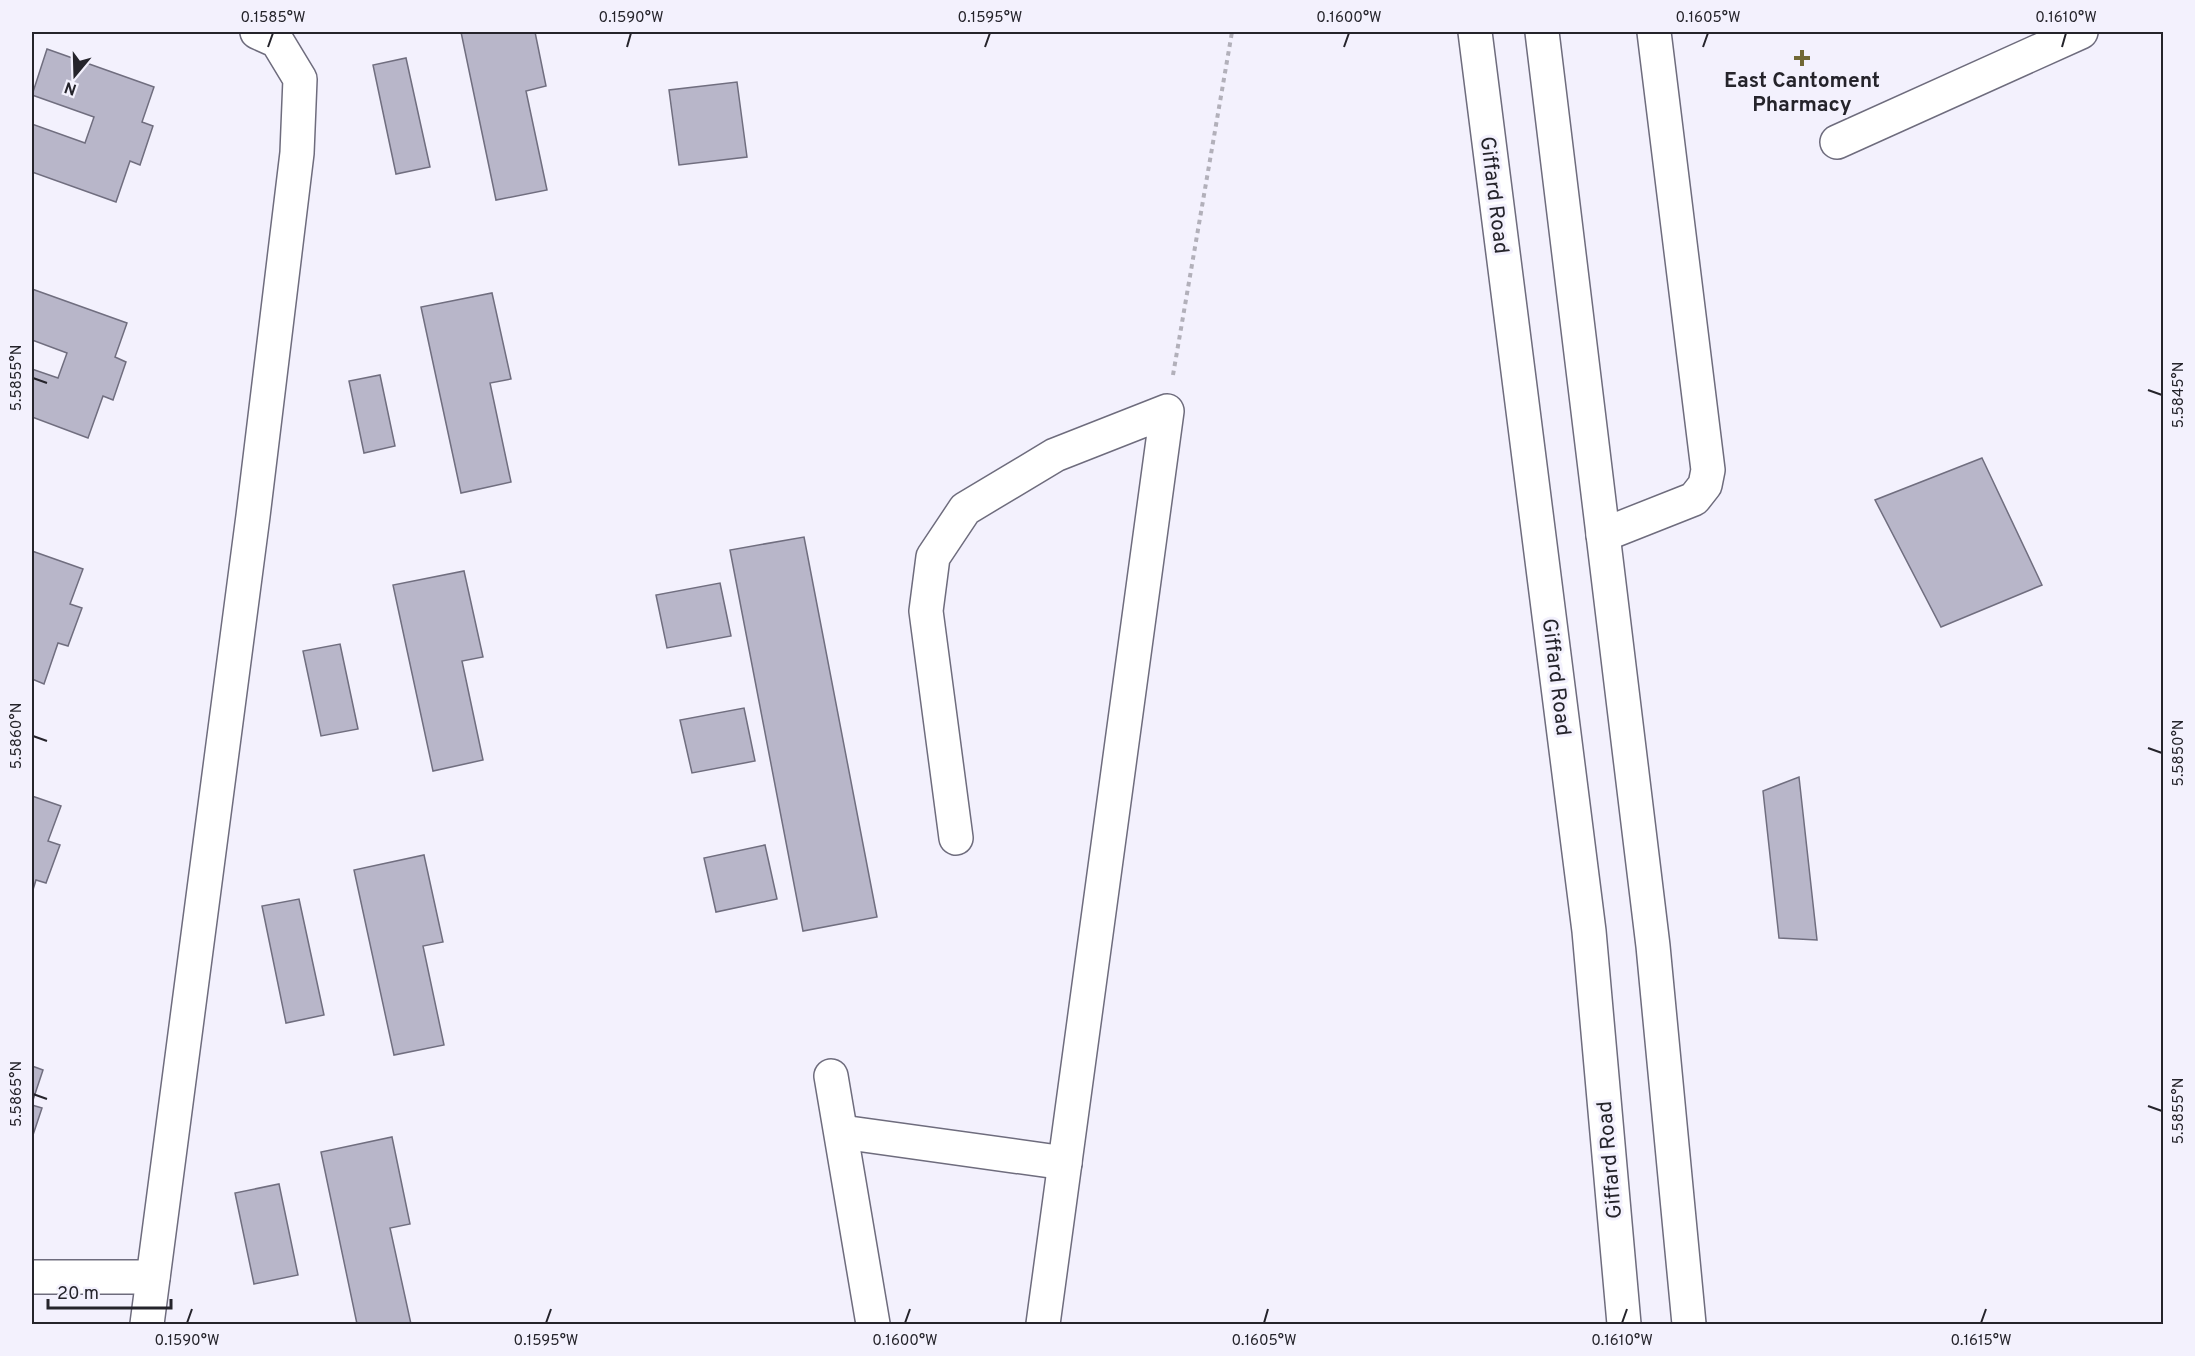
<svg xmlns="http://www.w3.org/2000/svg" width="2195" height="1356" font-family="Overpass,sans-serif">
<rect width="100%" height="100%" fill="#f3f1fd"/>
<g fill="#b8b6c9" stroke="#706e7f" stroke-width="1.5">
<path d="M461,32H535L546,86L526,91L547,190L496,200Z"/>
<path d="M47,49L154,87L142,122L153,126L140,165L130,161L116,202L32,172V124L85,143L94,117L32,95Z"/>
<path d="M406,58L430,167L396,174L373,65Z"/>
<path d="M737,82L747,157L679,165L669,90Z"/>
<path d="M32,289L127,323L115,357L126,362L113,400L103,396L88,438L32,417V369L58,378L67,353L32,340Z"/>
<path d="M492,293L511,379L490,383L511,482L461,493L421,307Z"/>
<path d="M380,375L395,446L364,453L349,381Z"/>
<path d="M1982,458L2042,585L1941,627L1875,500Z"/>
<path d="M804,537L877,917L803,931L730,550Z"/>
<path d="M32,551L83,569L70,604L82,608L68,646L58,643L44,684L32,679Z"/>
<path d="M464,571L483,657L462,661L483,760L433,771L393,585Z"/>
<path d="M720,583L731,636L667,648L656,595Z"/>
<path d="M340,644L358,729L321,736L303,651Z"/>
<path d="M744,708L755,761L692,773L680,720Z"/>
<path d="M1799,777L1817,940L1779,938L1763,791Z"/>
<path d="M32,796L61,806L48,841L60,845L46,883L36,880L32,893Z"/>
<path d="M765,845L777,899L716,912L704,858Z"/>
<path d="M424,855L443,942L423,946L444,1045L394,1055L354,870Z"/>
<path d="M299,899L324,1015L286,1023L262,906Z"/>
<path d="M32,1066L43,1070L32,1103Z"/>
<path d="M32,1105L42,1108L32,1138Z"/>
<path d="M392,1137L410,1224L390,1228L411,1324H357L321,1152Z"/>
<path d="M279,1184L298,1275L254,1284L235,1193Z"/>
</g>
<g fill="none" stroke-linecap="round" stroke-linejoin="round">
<g stroke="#6e6c7d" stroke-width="36">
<g id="minor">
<path d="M1837,142L2081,32"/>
<path d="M1603,535L1694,499L1705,485L1708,470L1654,32"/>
<path d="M956,838L926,611L933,557L965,509L1055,455L1167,411L1043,1324"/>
<path d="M831,1076L873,1324"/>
<path d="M842,1132L1065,1163"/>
<path d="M32,1277H153"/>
<path d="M147,1324L253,516L297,153L300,79L277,41L257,32"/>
</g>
</g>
<g stroke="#6e6c7d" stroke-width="36">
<g id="major">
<path d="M1475,32L1589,931L1624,1324"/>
<path d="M1542,32L1653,946L1689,1324"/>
</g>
</g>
<path stroke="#b2b0ba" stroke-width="4" stroke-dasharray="4.5 4.5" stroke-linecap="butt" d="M1173,375L1232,32"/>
<use href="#minor" stroke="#fff" stroke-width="33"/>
<use href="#major" stroke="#fff" stroke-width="33"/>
</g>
<path fill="none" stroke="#25242b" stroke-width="2" d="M268,47L273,33M627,47L631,33M985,47L990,33M1344,47L1349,33M1703,47L1708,33M2062,47L2066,33M33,378L47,383M2148,390L2162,395M33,736L47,741M2148,748L2162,753M33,1094L47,1099M2148,1106L2162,1111M187,1323L192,1309M546,1323L551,1309M905,1323L910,1309M1264,1323L1268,1309M1622,1323L1627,1309M1981,1323L1986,1309"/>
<path fill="#716835" stroke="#f3f1fd" stroke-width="2" d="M1799 49h6v6h6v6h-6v6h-6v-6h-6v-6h6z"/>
<g text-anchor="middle" stroke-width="6" stroke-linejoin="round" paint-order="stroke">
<g font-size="21" font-weight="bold" fill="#25242b" stroke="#f3f1fd">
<text x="1802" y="87">East Cantoment<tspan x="1802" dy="24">Pharmacy</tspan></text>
</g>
<g font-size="21" fill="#25242b" stroke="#f3f1fd">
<text transform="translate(1495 195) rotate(83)" y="7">Giffard Road</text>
<text transform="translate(1557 677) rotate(83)" y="7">Giffard Road</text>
<text transform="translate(1609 1160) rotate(-95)" y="7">Giffard Road</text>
</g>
</g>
<rect width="2195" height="1356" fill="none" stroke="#f3f1fd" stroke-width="66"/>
<g transform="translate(75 75) rotate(199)" stroke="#f3f1fd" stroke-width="4.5" paint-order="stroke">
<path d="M0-4.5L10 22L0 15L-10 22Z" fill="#25242b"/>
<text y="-9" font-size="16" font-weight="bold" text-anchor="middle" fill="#25242b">N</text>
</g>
<path d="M48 1299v9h123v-9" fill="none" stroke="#25242b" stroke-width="3"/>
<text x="57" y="1299" font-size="18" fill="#25242b" stroke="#f3f1fd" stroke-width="4.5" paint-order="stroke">20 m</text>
<rect x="33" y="33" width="2129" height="1290" fill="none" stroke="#25242b" stroke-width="2"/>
<g font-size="15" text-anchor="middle" fill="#25242b">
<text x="273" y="22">0.1585°W</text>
<text x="631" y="22">0.1590°W</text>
<text x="990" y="22">0.1595°W</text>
<text x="1349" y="22">0.1600°W</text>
<text x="1708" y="22">0.1605°W</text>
<text x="2066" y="22">0.1610°W</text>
<text transform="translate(16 378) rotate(-90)" y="5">5.5855°N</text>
<text transform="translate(2178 395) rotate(-90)" y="5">5.5845°N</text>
<text transform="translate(16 736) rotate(-90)" y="5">5.5860°N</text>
<text transform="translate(2178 753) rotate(-90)" y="5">5.5850°N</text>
<text transform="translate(16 1094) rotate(-90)" y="5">5.5865°N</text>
<text transform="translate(2178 1111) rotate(-90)" y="5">5.5855°N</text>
<text x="187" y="1345">0.1590°W</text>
<text x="546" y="1345">0.1595°W</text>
<text x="905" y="1345">0.1600°W</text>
<text x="1264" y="1345">0.1605°W</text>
<text x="1622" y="1345">0.1610°W</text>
<text x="1981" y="1345">0.1615°W</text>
</g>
</svg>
